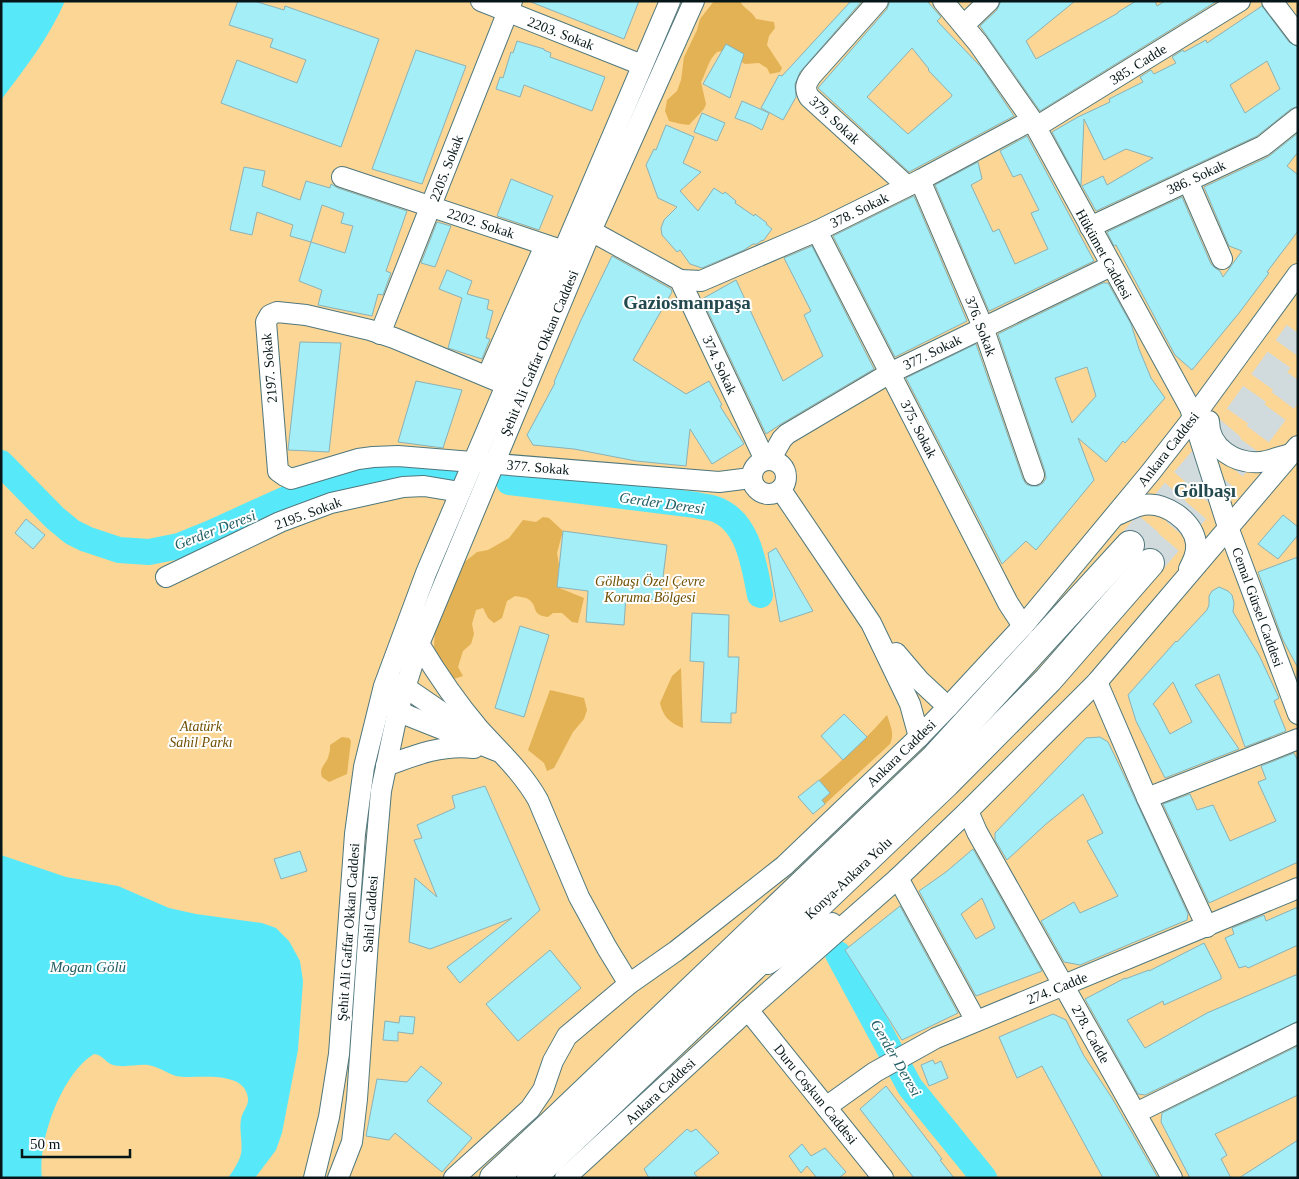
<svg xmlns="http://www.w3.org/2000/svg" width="1299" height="1179" font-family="Georgia,serif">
<rect width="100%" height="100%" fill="#f5fdfe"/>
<rect fill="#fcd694" x="1" y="1" width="1297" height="1177"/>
<g fill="#e3b254">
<path d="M714,1H740C743,8 752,11 756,19L774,22L775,28L769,36L767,45L782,68L780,72L770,74L767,68L759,63L745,64L722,51L717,52C708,60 707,71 701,82L706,104L704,109L689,125L681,124L669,121L665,111L667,100L677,91L681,80L684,57L697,30L700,19Z"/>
<path d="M543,517L549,518L563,531L557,553L559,565L557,587L584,598L578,623L572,622L562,613H553L548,617C530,615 539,606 528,599C525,597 519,597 515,596L507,601L502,618L494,623L488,618L483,608L476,610L472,624L474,634L471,644L463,651L458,667L463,676L454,679L439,659L434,647L435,628L462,564L477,552L488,550L509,538L523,520L536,522Z"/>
<path d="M681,668L683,728C670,723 663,717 660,703L672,676Z"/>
<path d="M550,690L584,698L587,710L584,719L573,732L554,768L547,771L544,763L528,750Z"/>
<path d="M887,715C890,724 895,734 890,744L825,804L822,800L830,793L819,780C843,760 866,739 887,715Z"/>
<path d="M342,737L349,738L351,741L347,774L329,782L322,777C318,767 328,763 329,754C330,751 330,748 330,745Z"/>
</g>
<g fill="#57e9fa">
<path d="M1,1H65C49,38 25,68 1,100Z"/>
<path d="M1,855L66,877L118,886L169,908L196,914L262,923L276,928L289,941L300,961L303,981L298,1050L282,1133L276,1150L255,1178H228C233,1171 239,1162 241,1154C243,1143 239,1131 241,1119C242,1112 249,1106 248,1098C244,1068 194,1080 176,1076C167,1073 157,1066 148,1065C137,1064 124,1068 113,1065C106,1063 102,1054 94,1054C62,1073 37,1141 42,1178H1Z"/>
</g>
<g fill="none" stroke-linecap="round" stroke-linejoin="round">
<g stroke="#57e9fa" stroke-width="26">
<path d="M1,463L55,518L72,532L86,539L119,550L149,552L179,546L211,533L319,484L340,478L380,471L405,468L452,473"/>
<path d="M509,482L696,505C703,507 709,507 715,509C749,521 754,566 760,595"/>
<path d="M838,954L910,1087L984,1178"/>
</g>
</g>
<g fill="#a3eef7" stroke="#8ab2b7" fill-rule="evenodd">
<path d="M238,1H254L284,10L285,6L379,39L341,147L221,103L237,60L297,83L306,60L270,47L273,39L229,25Z"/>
<path d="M639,1L624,39L531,2V1Z"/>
<path d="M851,1H862L800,72L795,84L796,97L783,120L761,108L779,75L782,76Z"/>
<path d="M890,1H927L941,17L937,21L981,67L1014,116L909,172L818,88L887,9ZM912,48L929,69L928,70L952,95L951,97L908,134L867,97Z"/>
<path d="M1001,1H1075L1026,41L1036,59L1118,13V12L1136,1H1155L1157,6L1165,1H1217L1040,111L980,26L997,10Z"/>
<path d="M1262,6L1289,42L1298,47V106L1291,109L1257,136L1096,211L1082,186L1103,176L1107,185L1153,158L1126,149L1104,160L1084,119L1081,186L1052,132L1078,117L1110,102L1109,99L1143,82L1140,77L1151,70L1154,74L1176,63L1172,57L1183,50L1184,52L1206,40L1207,43ZM1267,61L1280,89L1245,113L1230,85Z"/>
<path d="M517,41L544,49V50L551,53L550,57L605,77L592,111L524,85L520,97L496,89L500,77L503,78L511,52L513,53Z"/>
<path d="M726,44L744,54L730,98L703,84Z"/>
<path d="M416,50L466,66L422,184L372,169Z"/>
<path d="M742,101L769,113L762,130L751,124L735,118Z"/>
<path d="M702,113L725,123L717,141L694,132Z"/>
<path d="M666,125L694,137L683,163L701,172L680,191L698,211L714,188L723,194L725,192L736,201L735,203L754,216L755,214L767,223L766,224L772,229L763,241L762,240L757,244H753L744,250L702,268L690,264L680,250L677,252L662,235L661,228L664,220L677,207L658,198L646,165L654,149L656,150Z"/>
<path d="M1298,133V152L1287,166L1298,175V231L1267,272L1269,273L1239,313L1192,370L1175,355L1116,245L1114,246L1107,232L1182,197L1211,264L1215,268L1220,271L1223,277L1242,251L1229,246L1204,187L1268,157Z"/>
<path d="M1027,136L1094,261L989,311L935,185L978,162L982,179L971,185L993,232L999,229L1015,264L1048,249L1031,213L1039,210L1021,174L1013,177L1000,151Z"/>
<path d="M244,167L265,171L262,186L300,200L306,181L330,188L331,184L338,188L407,211L386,271L391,273L383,295L378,294L372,316L318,305L322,290L299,281L311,242L290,236L293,225L257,212L252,235L230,230ZM322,205L344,213L341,223L353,226L345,253L311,242Z"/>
<path d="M511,179L553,196L539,230L497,216Z"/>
<path d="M914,196L967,321L895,357L833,236Z"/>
<path d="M437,222L451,226L435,267L421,263Z"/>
<path d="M812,246L874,369L781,424L766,434L702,299L736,280L783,381L823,356L804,315L811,311L784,258Z"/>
<path d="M612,256L671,289L672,292L633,360L686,394L709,381L722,405L720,406L744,444L712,464L690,429L686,466L636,461L574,449L533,445L527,435L555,383L554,382L581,320Z"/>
<path d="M447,270L472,281L467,294L489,300L487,309L493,311L486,338L490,339L482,359L448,348L462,298L439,289Z"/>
<path d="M1103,283H1108L1131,324L1139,349L1151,378L1165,398L1125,443L1123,441L1106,462L1078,438L1094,480L1036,550L1026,541L1002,564L906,378L976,344L1023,479L1026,484L1031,486H1038L1043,483L1046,478L1045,471L998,334ZM1087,367L1096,396L1072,423L1055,378Z"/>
<path d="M300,342L341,343L329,452L288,450Z"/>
<path d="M416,381L462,390L443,448L398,442Z"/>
<path d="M1283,515L1298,527V535L1278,559L1258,544Z"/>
<path d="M26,519L45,535L33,549L15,533Z"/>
<path d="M563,531L667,545L660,601L626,596L624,625L586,622L588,591L557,587Z"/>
<path d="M776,548L813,611L780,622L768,553Z"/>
<path d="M1298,557V668L1283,640L1258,572Z"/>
<path d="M1219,587L1228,591L1232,595L1234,603L1233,612L1259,655L1279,698L1274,701L1286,731L1245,747L1219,674L1195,685L1239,749L1165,778L1136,721L1128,695L1176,641L1177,642L1207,610L1209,605V596L1212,591ZM1173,682L1192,722L1170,734L1157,709L1153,704Z"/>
<path d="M692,613L729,615L728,657H739L736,713H731V723L701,722L704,662L690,661Z"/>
<path d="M520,626L549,635L524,717L495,708Z"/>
<path d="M844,714L867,737L843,760L821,736Z"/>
<path d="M1100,737L1108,742L1123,773L1188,914L1187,920L1080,965L1064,962L1041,921L1074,902L1080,913L1118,896L1087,841L1103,833L1083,794L1046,824L1007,860L995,840V833L1086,738Z"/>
<path d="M1294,753L1298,761V862L1209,903L1163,804L1190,794L1197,810L1213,805L1230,841L1276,821L1258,782L1266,779L1261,766Z"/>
<path d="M819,780L830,793L822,800L825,804L813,814L798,797Z"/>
<path d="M485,786L540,910L460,983L447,967L512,918L430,949L409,942L415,878L437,897L414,840L422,838L417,825L455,808L452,796Z"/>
<path d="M973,849L1042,971L976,996L919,891L946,872ZM982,898L995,928L976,939L961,914Z"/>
<path d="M300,851L307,871L281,879L274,859Z"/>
<path d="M900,906L958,1013L902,1040L845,950Z"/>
<path d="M1298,907V945L1248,968L1246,966L1239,968L1225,938L1234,934L1232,928L1264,915L1266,921Z"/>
<path d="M1204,943L1221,976V979L1164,1005L1163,1001L1127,1020L1145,1048L1207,1013L1298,974V1021L1145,1095L1138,1094L1085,999L1125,978V979L1149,970V971Z"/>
<path d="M550,950L581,988L518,1041L486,1004Z"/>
<path d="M1053,1014L1066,1020L1084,1056L1112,1098L1158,1178H1103L1042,1066L1017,1078L999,1037Z"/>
<path d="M400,1016L415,1017L413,1034L398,1032V1041L383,1040L385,1021L399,1023Z"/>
<path d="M1298,1046V1095L1215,1134L1227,1155L1221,1159L1231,1178H1190L1161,1122L1162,1113Z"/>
<path d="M933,1060L935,1064L941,1061L948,1078L929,1086L921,1065Z"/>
<path d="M421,1066L442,1083L427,1101L472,1138L442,1172L395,1133L389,1140L366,1136L377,1079L407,1082Z"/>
<path d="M886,1086L942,1159L940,1160L954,1178H914L860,1109Z"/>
<path d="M687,1129L691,1132L696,1129L719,1153L694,1173L698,1178H649L644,1169Z"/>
<path d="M1298,1140V1178H1239L1281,1151Z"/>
<path d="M802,1144L811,1156L825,1148L846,1172L839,1178H817L807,1166L801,1173L789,1156Z"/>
</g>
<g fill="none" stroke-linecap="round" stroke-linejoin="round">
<g stroke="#d1dadc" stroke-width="28" stroke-dasharray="28 14" stroke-linecap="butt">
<path d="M1130,545L1231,427L1298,333"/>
<path d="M1150,563L1240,458L1298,380"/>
</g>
<g stroke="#50777c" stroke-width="22">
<g id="minor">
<path d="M481,1L642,65"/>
<path d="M878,1L812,75C806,83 804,88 809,97L907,186"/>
<path d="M943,1L978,43L1032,120L1190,408L1228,527L1298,714"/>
<path d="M1272,1L1298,35"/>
<path d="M964,25L989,1"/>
<path d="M1036,127L1240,1"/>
<path d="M342,177L558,249"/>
<path d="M920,180L983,327L1034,475"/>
<path d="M1188,181L1222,259"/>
<path d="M1090,227L1263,146L1298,118"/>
<path d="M591,231L680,280L765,460"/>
<path d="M817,231L1008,603L1023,626"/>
<path d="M543,250L550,260L500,375L489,372Z"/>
<path d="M680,280L701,281L817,231L920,180L1032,120"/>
<path d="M380,334L512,1"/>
<path d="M507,385L394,338L370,330L306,315L277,312L270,315L266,322L278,471L285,476L291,479L358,459L373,457L398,456L719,482L751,478"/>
<path d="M1209,421C1209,448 1235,464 1260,462C1270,461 1281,456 1291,454"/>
<circle cx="769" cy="477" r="17"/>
<path d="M770,460L782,439L787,434L890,373L1111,266"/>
<path d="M781,490L871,623L910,704L919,737"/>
<path d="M1117,515C1125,512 1135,506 1143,505C1165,501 1193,521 1196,543C1197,553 1193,561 1189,569"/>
<path d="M166,577L280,522L331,503L403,487L424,486L460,492"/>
<path d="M419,644C437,674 456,702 479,729C500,752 523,773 538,800L579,897L607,948L629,984"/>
<path d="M896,653L919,680L948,707"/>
<path d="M1097,682L1147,798L1207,927"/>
<path d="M394,684L405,687L472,733"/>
<path d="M390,702L398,710L409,716L497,751"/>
<path d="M386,766C415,755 443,744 474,748"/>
<path d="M1147,798L1298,739"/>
<path d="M968,811L977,832L1172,1178"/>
<path d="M898,878L976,1021"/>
<path d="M768,964L832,923"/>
<path d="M748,1010L883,1178"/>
<path d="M826,1107L875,1072L936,1038L1298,888"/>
<path d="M1136,1113L1298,1033"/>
<path d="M314,1178L329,1117L339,1054L355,834L364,767L384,686L426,573L670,1"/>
<path d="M338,1178L352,1142L357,1099L368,941L381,791L398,710L419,644L591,231L694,1"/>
<path d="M454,1178L530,1109L543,1090L553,1061L567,1036L629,984L676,951L784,866L919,737L948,707L1023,626L1150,473L1193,418L1298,274"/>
<path d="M565,1178L748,1010L898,878L968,811L1097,682L1298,446"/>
</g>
</g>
<g stroke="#50777c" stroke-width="30">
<g id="highway">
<path d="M494,1178L553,1123L935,758L1130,545"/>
<path d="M531,1178L946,783L1048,680L1150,563"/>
</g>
</g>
<use href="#minor" stroke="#fff" stroke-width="20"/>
<use href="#highway" stroke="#fff" stroke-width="28"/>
</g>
<g text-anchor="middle" stroke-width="4" stroke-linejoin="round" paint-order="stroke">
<g font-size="14" fill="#061618" stroke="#fff">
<text transform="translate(561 33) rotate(21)" y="5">2203. Sokak</text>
<text transform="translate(1138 64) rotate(-32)" y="5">385. Cadde</text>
<text transform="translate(835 120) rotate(43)" y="5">379. Sokak</text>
<text transform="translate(446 168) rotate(-69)" y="5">2205. Sokak</text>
<text transform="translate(1196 177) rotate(-25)" y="5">386. Sokak</text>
<text transform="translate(859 210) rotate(-26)" y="5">378. Sokak</text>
<text transform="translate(481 223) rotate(18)" y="5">2202. Sokak</text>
<text transform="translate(1104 254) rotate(61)" y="5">Hükümet Caddesi</text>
<text transform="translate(981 326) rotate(69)" y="5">376. Sokak</text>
<text transform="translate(932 352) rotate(-26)" y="5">377. Sokak</text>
<text transform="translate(539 353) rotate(-67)" y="5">Şehit Ali Gaffar Okkan Caddesi</text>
<text transform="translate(720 365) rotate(65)" y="5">374. Sokak</text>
<text transform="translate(269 368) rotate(-95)" y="5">2197. Sokak</text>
<text transform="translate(919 429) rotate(63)" y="5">375. Sokak</text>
<text transform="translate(1168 449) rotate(-52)" y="5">Ankara Caddesi</text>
<text transform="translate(538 467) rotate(5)" y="5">377. Sokak</text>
<text transform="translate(308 513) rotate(-20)" y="5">2195. Sokak</text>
<text transform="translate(1258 607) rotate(70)" y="5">Cemal Gürsel Caddesi</text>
<text transform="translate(901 753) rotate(-44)" y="5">Ankara Caddesi</text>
<text transform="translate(848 878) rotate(-43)" y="5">Konya-Ankara Yolu</text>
<text transform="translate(370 914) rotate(-86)" y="5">Sahil Caddesi</text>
<text transform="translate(348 932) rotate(-86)" y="5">Şehit Ali Gaffar Okkan Caddesi</text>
<text transform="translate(1057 988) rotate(-22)" y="5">274. Cadde</text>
<text transform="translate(1091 1034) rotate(61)" y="5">278. Cadde</text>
<text transform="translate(660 1091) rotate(-43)" y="5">Ankara Caddesi</text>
<text transform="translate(816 1094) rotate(51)" y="5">Duru Coşkun Caddesi</text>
</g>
<g font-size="14" font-style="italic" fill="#6f4f00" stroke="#fff">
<text x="650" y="586">Gölbaşı Özel Çevre<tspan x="650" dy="16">Koruma Bölgesi</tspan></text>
<text x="201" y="731">Atatürk<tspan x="201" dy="16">Sahil Parkı</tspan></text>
</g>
<g font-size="15" font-style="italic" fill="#225e65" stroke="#fff">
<text transform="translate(662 503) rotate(8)" y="5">Gerder Deresi</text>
<text transform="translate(215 530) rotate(-21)" y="5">Gerder Deresi</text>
<text x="88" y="972">Mogan Gölü</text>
<text transform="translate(896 1058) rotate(60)" y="5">Gerder Deresi</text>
</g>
<g font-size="19" font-weight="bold" fill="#23494e" stroke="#fff">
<text x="687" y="309">Gaziosmanpaşa</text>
<text x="1205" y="497">Gölbaşı</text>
</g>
</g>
<rect width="1299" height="1179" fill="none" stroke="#061618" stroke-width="5"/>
<path d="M22 1149v8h108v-8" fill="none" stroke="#061618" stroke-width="2.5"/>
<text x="30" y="1149" font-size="15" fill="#061618" stroke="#ffffff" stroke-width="4" paint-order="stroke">50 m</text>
</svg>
